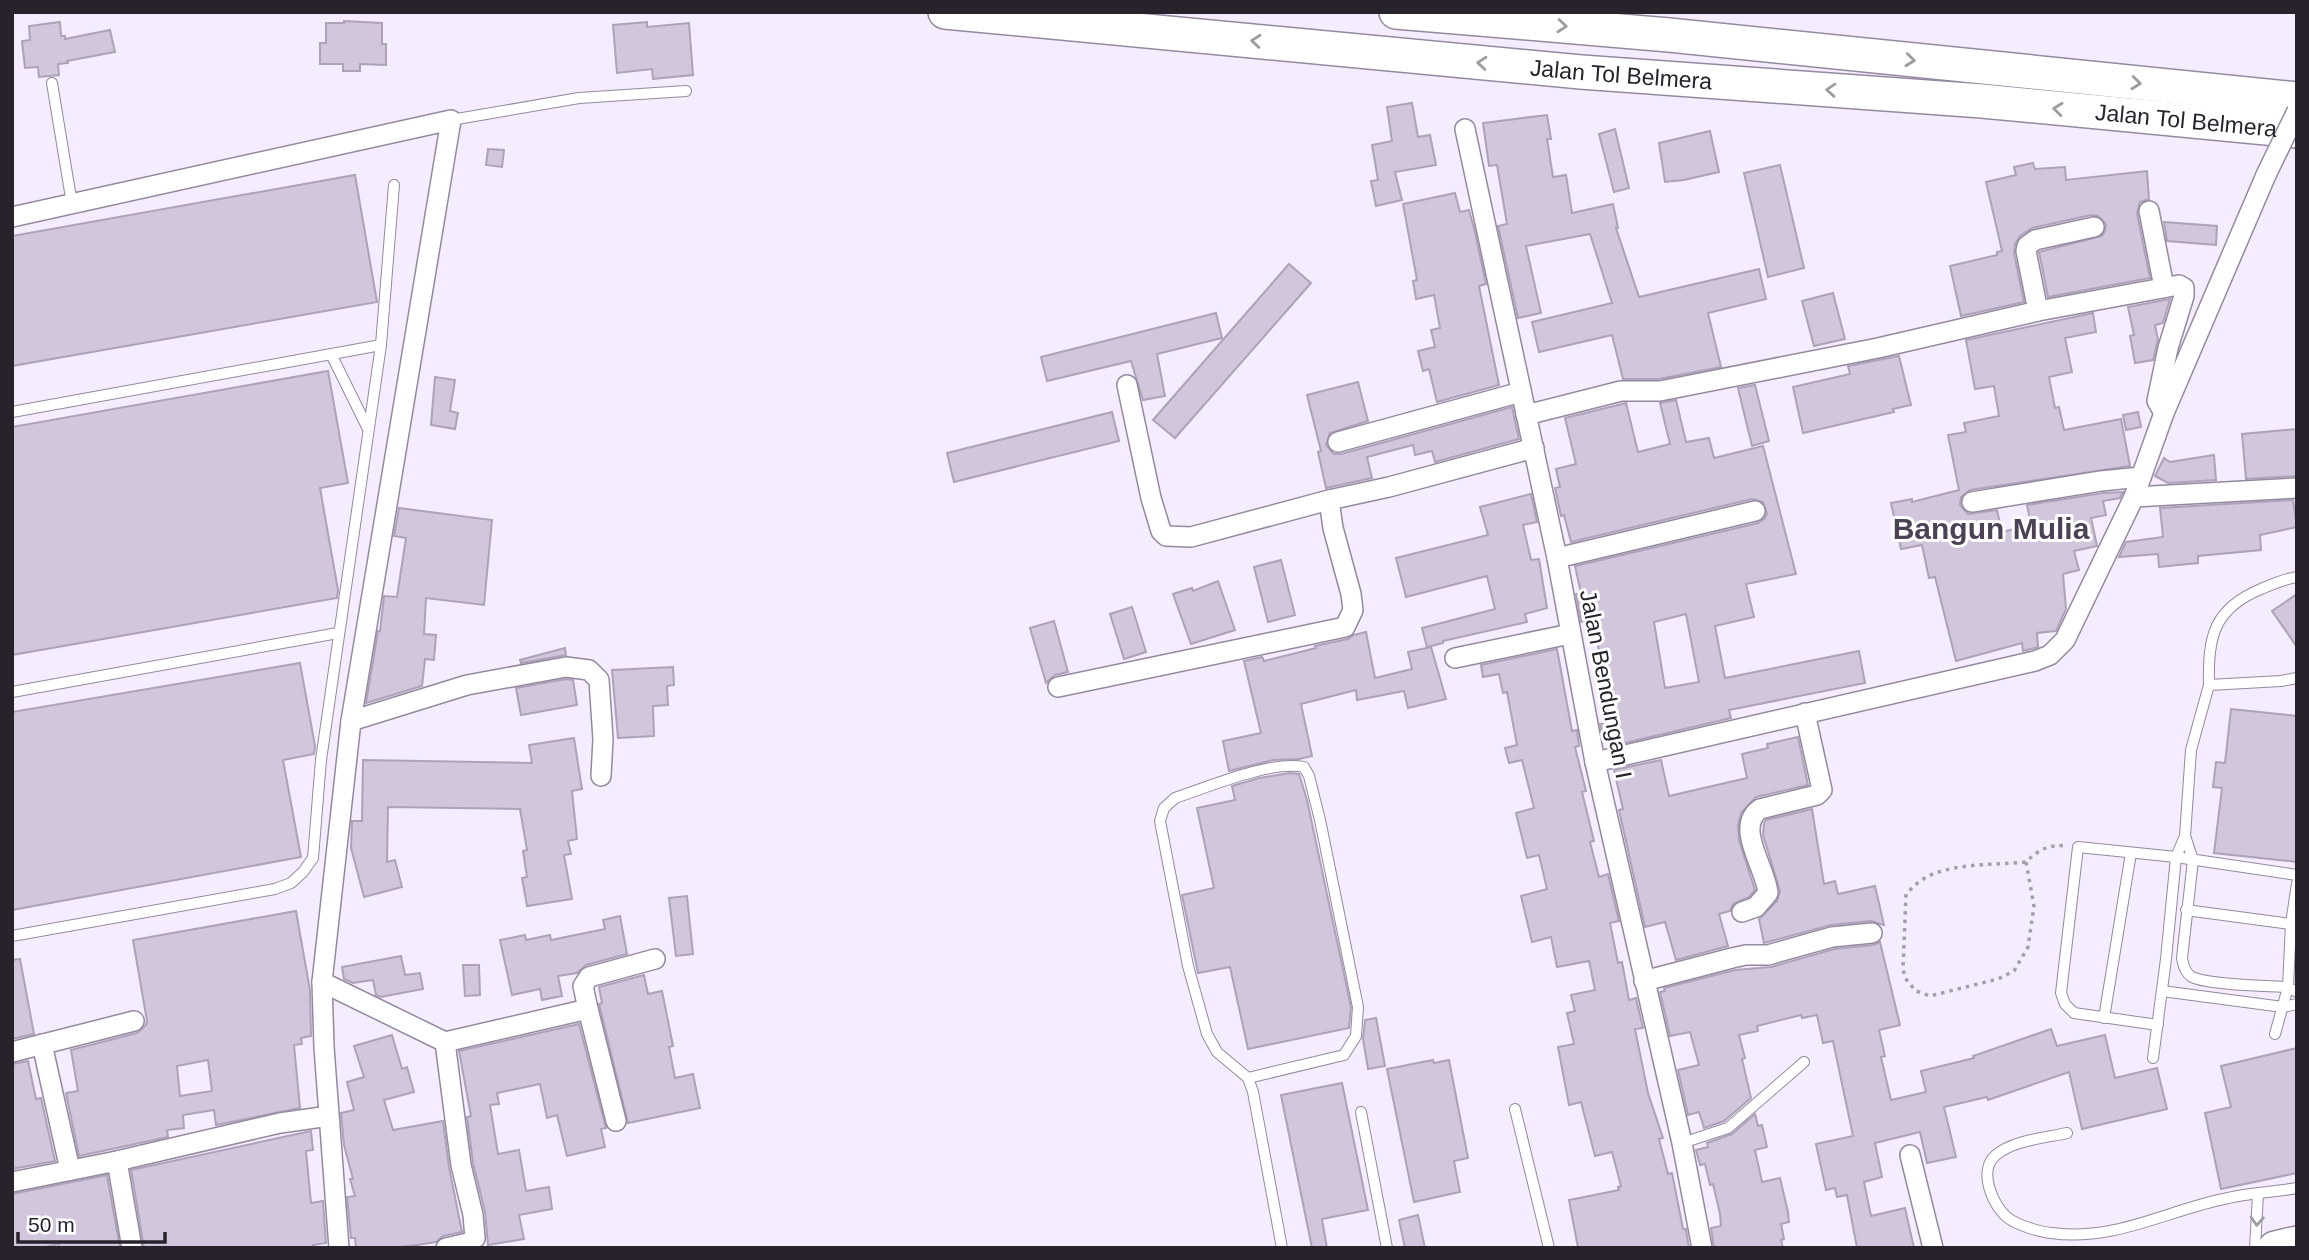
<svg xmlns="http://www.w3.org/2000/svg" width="2309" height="1260" font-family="Helvetica,sans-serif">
<rect width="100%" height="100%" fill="#f5ecff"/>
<g fill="#d2c6dd" stroke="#ada2b8" stroke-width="2" fill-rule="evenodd">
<path d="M344,21L382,23V44H386V65L360,64V71H343V64H320V43H326V23H344Z"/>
<path d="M60,22L61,36H65V39L110,30L115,52L67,61L68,63L58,64L59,75L39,77L38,67L25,68L22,41L30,40L29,26Z"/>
<path d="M647,22V27L689,23L693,75L653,79L652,69L617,73L613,25Z"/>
<path d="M1412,103L1418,137L1430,135L1436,165L1395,172L1402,200L1376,206L1371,181L1378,180L1372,145L1392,141L1387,107Z"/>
<path d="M1547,115L1551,139H1547L1553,177L1566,175L1572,213L1613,204L1618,228H1616L1639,297L1759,269L1766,299L1708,313L1721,367L1659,379H1623L1612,335L1539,352L1532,322L1612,303L1590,234L1526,246L1541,313L1518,318L1498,226L1507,224L1497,165L1489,166L1483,123Z"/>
<path d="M1615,129L1629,188L1614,192L1599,134Z"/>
<path d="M1710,131L1719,172L1684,180L1665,182L1659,143Z"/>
<path d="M488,149L504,150L502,167L486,165Z"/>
<path d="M2033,163L2035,169L2065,167L2066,180L2147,171L2149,199L2140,202L2137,213L2150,278L2048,297L2039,252L2102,236L2105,231L2106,224L2098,216L2091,215L2032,228L2020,236L2015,244L2014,253L2024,302L1961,316L1950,266L1997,255V252L2002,251L1986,182L2016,175L2014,167Z"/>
<path d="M1780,165L1804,268L1768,277L1744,173Z"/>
<path d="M355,175L377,302L12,366V236Z"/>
<path d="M1455,193L1460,212L1469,210L1475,232L1486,284L1479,286L1499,385L1437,402L1429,369L1423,371L1418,351L1435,347L1431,330L1440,328L1434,295L1416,299L1413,281L1417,280L1403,204Z"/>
<path d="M2164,222L2217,226L2216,245L2167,241Z"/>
<path d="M1289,264L1311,283L1175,438L1153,420Z"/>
<path d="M1833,293L1845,339L1814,346L1802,301Z"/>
<path d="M2170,299L2163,323L2155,325L2158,340L2153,360L2135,363L2130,336L2134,335L2128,307Z"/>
<path d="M1216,313L1222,338L1157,354L1165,396L1143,400L1131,361L1047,381L1041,357Z"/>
<path d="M2093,313L2096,332L2065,338L2072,372L2049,377L2055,408L2059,407L2064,430L2121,419L2130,466L1970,490L1961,497L1960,505L1968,514L1997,510L2002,532L2031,525L2027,505L2103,493L2123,492L2120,498L2103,501L2106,515L2091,518L2097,546L2074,551L2079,570L2063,574L2066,609L2056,631L2037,633L2038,647L2031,649L2023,651L2022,643L1956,661L1935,577L1929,578L1922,545L1901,549L1891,503L1912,499V502L1959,490L1948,435L1966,432L1964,423L1999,416L1994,386L1975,389L1966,340Z"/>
<path d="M1899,356L1911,405L1893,409L1894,412L1803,433L1793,387L1850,374L1848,366Z"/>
<path d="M328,371L348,483L320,488L338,590L337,598L12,655V427Z"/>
<path d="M435,377L455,380L450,411L458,413L455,429L431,425Z"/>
<path d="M1358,382L1368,421L1330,433L1326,445L1334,454H1341L1512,407L1519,439L1435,462L1432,451L1415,455L1413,445L1367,457L1372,478L1326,488L1318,452L1321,451L1307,395Z"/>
<path d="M1755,385L1769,441L1752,446L1738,388Z"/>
<path d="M1676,400L1686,442L1709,438L1714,458L1763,446L1796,574L1746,584L1754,617L1715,626L1725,678L1859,651L1865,683L1729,710L1731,718L1612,746L1610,738L1603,740L1600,724L1607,723L1600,672L1603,671L1596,636L1588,638L1584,621L1581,622L1576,594L1581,593L1575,566L1758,523L1764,519L1767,514L1763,502L1752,499L1571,542L1564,515L1561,516L1555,488L1560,487L1556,469L1576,464L1565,418L1626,403L1638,452L1670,444L1660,403ZM1686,614L1699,682L1665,688L1654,622Z"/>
<path d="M1112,412L1119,441L954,482L947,453Z"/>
<path d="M2138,412L2141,427L2126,430L2123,415Z"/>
<path d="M2297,429V476L2246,479L2242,434Z"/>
<path d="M2214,455L2216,480L2168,483L2155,476L2164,458L2170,462Z"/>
<path d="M1531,494L1537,522L1523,525L1531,560L1539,559L1547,608L1525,614L1527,622L1443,641V643L1427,647L1422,628L1495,609L1487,576L1406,597L1396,558L1488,535L1480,507Z"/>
<path d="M2293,500L2297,527L2260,535L2261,550L2198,556V563L2159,567L2158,554L2119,557L2126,542L2163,537L2160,508Z"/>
<path d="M399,508L492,520L484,605L426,598L424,634L436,635L434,660L425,659L422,686L366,703L378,631H380L384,596L397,597L406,538L394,536Z"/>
<path d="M1281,560L1295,615L1268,622L1254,567Z"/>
<path d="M1218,581L1235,630L1191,644L1173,594L1192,588L1193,591Z"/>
<path d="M2297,594V647L2272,611Z"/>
<path d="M1132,607L1146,652L1124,659L1110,614Z"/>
<path d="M1054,621L1068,672L1055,675L1046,683L1030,628Z"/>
<path d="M1366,632L1375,678L1412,669L1408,652L1431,647L1446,699L1408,708L1404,691L1357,700L1356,690L1301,704L1312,756L1299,759L1273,760L1229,771L1223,741L1261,733L1244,661L1262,657L1264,661L1316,648L1315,646L1348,639L1354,635Z"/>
<path d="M565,648L566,655L521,663L520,660Z"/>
<path d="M1557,649L1572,731L1577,730L1579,746L1575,747L1586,791L1582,792L1594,841L1590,842L1599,877L1608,874L1619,921L1610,923L1618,963L1622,962L1629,1000L1636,998L1643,1028L1635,1029L1648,1093L1663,1138L1659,1139L1668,1174L1672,1173L1683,1229H1686L1689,1248H1578L1569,1200L1619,1190L1618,1187L1621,1186L1612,1152L1595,1156L1581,1102L1569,1105L1558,1047L1574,1044L1567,1013L1575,1011L1571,995L1595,990L1589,961L1557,967L1551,937L1532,942L1521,896L1547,889L1539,855L1527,858L1516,813L1534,808L1522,760L1509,763L1505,748L1517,745L1507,692L1503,693L1499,674L1483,677L1481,665Z"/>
<path d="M300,663L315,746L314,754L283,760L301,857L12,910V712Z"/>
<path d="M673,667L674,685L667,686L668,705L653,706L654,736L618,738L612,670Z"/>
<path d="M566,679L573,680L577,705L521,715L516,688Z"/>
<path d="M2231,709L2297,716V862L2214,853L2222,788L2213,787L2216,762L2225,763Z"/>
<path d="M1798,737L1808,785L1756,797L1741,813L1738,826L1739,840L1755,890L1749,897L1733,904L1730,911L1719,914L1728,946L1676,960L1665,922L1645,927L1619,810L1623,809L1614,770L1661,760L1669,796L1747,778L1742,754L1768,748L1767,744Z"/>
<path d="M574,738L582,789L572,791L577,839L568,841L571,854L564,855L572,899L527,906L522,878L527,877L523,851L527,850L520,809L388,807L387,862L395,860L402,887L364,897L351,848L352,821H362L363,760L532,763L529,745Z"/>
<path d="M1290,773L1299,774L1307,800L1351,1007L1349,1028L1248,1049L1230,967L1198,973L1182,895L1214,888L1197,808L1235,800L1232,786L1259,778Z"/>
<path d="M1812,809L1824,884L1835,881L1838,894L1875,886L1884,925L1871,921L1831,925L1764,943L1759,919L1777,901L1780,891L1763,835L1764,823L1766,820Z"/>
<path d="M687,896L693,954L676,956L669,898Z"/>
<path d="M296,911L310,990L311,1036L301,1038L302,1044L294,1045L300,1108L216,1125L214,1110L183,1115L184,1128L167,1130L168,1137L79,1156L66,1093L78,1091L71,1050L137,1033L146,1025L147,1021L133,940ZM208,1060L212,1091L180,1096L177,1066Z"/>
<path d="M620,916L627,954L586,965L577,973L558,976L562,996L542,1000L540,989L512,995L500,940L525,935L526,940L550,935L551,940L605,929L603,920Z"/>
<path d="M1880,942L1900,1025L1879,1030L1885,1056L1881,1057L1891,1100L1926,1092L1921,1071L1974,1058L1973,1056L2051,1029L2057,1046L2105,1035L2115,1078L2157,1068L2167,1109L2082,1129L2069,1072L1988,1100L1987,1097L1944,1107L1956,1157L1927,1163L1920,1132L1875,1143L1882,1177L1864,1182L1871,1216L1905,1208L1914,1248H1857L1847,1195L1837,1197L1835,1188L1826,1190L1816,1144L1853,1136L1833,1041L1823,1043L1817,1015L1802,1018L1801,1015L1757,1026L1758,1031L1739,1035L1745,1058L1742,1059L1751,1098L1724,1121L1704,1128L1699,1112L1688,1115L1678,1070L1699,1065L1690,1032L1670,1036L1660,992L1665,991L1664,988L1735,970L1771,967L1834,949L1873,945Z"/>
<path d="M401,956L405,975L420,973L423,989L381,997L376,995L373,980L353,983L344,979L342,967Z"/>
<path d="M20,959L34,1034L12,1039V960Z"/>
<path d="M463,965H479L480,995L465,996Z"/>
<path d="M644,975L648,994L662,991L673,1046L669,1047L675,1078L693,1074L700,1108L628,1123L599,1004L602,1003L599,987Z"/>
<path d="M1376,1018L1385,1066L1368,1069L1363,1039L1365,1020Z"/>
<path d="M579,1024L606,1128L601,1129L605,1147L567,1156L557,1115L547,1118L540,1084L497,1093L499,1104L490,1105L498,1154L519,1150L526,1191L549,1187L552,1209L519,1215L524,1239L488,1245L485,1212L473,1163L467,1117L471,1116L459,1051Z"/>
<path d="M392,1035L402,1069L407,1067L414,1092L384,1100L393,1130L443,1121L449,1167L462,1232L443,1236L436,1242L417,1245L392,1248H356L355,1238H351L347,1197L355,1196L350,1179H353L344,1145L341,1113L354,1110L347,1082L364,1077L354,1046Z"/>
<path d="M2297,1048V1173L2221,1189L2205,1113L2231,1107L2221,1066Z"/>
<path d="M1433,1060L1434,1063L1449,1060L1468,1158L1454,1161L1460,1192L1414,1202L1387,1069Z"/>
<path d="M28,1061L36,1099L41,1098L55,1161L12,1169V1064Z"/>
<path d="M1342,1083L1368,1210L1322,1219L1327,1248H1312L1281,1095Z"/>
<path d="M1755,1114L1758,1126L1762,1125L1767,1147L1755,1150L1762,1182L1780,1178L1788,1212L1789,1222L1781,1224L1784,1239L1781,1240L1783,1248H1714L1711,1228L1721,1226L1720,1214L1713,1184L1710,1185L1705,1164L1700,1165L1696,1150L1708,1147L1707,1143L1732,1134Z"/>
<path d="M311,1131L313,1150L306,1151L311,1203L323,1201L326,1243L313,1245L314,1248H144L131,1170Z"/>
<path d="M107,1175L120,1248H59V1244L41,1248H12V1194Z"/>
<path d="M1418,1215L1425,1248H1405L1399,1220Z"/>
</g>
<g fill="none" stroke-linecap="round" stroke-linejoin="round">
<g stroke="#94899f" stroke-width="12">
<g id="lane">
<path d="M52,83L72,204"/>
<path d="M451,120L579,98L686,91"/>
<path d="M331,354L368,429"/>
<path d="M12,412L381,345"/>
<path d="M2209,685C2208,637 2213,609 2261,589C2273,584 2284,579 2297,577"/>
<path d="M12,692L338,633"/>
<path d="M2185,836L2193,860L2182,958C2183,965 2185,973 2192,977C2209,985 2267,986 2288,987L2297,992"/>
<path d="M2186,910L2291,924L2288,987L2275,1034"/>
<path d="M2291,924L2297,883"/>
<path d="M12,936L275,889L291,883L303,872L313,858L321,760L381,345L394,185"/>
<path d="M2162,991L2283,1007L2297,1004"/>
<path d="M2104,1018L2131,853"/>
<path d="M2158,1025L2074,1013L2065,1004L2061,993L2078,847L2176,857L2297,875"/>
<path d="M2153,1058L2166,959L2176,857L2185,836L2191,750L2209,685L2281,681L2297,678"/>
<path d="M1248,1078L1344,1055L1356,1036L1358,1007L1320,820L1309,776L1304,767C1271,760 1208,787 1175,798L1164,808L1160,821L1188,966L1207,1034L1217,1052L1248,1078L1253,1092L1282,1248"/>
<path d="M1515,1109L1549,1248"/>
<path d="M1361,1112L1387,1248"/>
<path d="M2067,1133C2045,1138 2014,1140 1996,1155C1977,1170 1993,1209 2011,1220C2021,1226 2040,1232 2051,1233C2115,1242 2167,1210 2228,1198C2250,1193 2274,1192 2297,1188"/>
<path d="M1682,1143L1728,1128L1804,1062"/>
<path d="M2255,1248L2258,1194"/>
</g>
</g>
<g stroke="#94899f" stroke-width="22">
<g id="street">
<path d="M1465,129L1557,558L1595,762L1682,1143L1702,1248"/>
<path d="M2149,211L2164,287"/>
<path d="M12,217L451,120L351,721L322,982L324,1047L339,1248"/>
<path d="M2038,311L2026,251L2027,246L2035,240L2094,227"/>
<path d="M1127,385L1151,498L1161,531L1166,536L1191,537L1329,500"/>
<path d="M1526,415L1621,391H1660L1878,348L2038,311L2179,285L2184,288V296L2168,348L2157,401L2164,413"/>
<path d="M1338,442L1521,392"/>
<path d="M2134,497L2297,488"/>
<path d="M1972,502L2101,481L2141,477"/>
<path d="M1557,558L1755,511"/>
<path d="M1455,658L1570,634"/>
<path d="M1058,687L1345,627L1353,610L1351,594L1333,528L1329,500L1389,487L1534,448"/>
<path d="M351,721L467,685L566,667L589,670L599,680L603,739L601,776"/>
<path d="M1595,762L2035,661L2050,655L2065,640L2134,497L2164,413L2266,175"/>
<path d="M1742,912L1756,907L1768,893C1766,868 1734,827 1760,809L1817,795L1822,790L1805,713"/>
<path d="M1644,981L1732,958L1746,955H1768L1832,937L1872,933"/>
<path d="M322,982L445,1042L461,1165L473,1215L475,1238L468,1243L446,1248"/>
<path d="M588,1009L616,1121"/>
<path d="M445,1042L588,1009L583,986L589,977L655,959"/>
<path d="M42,1044L70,1170"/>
<path d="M12,1052L134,1021"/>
<path d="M1910,1155L1933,1248"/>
<path d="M117,1161L132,1248"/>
<path d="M12,1182L117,1161L280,1123L329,1116"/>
</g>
</g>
<g stroke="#94899f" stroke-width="36">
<g id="highway">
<path id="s1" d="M945,12L1581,72L1982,101L2297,131"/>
<path d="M1396,12L1669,35L2297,99"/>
<path d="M2275,1248L2297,1243"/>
</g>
</g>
<path stroke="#a69ead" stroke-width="3.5" stroke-dasharray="3.5 5" stroke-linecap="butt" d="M2026,862L2034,906L2028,947L2014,971L1998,979L1930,996L1916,991L1905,978L1903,968L1906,894C1914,886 1922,878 1933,874C1961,863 1996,865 2026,862C2038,850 2049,844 2066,846"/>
<use href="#lane" stroke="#fff" stroke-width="10"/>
<use href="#street" stroke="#fff" stroke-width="19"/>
<use href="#highway" stroke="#fff" stroke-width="33"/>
<g stroke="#94899f" stroke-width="22" stroke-linecap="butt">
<path id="street-bridge" d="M2266,175L2297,111"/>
</g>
<use href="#street-bridge" stroke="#fff" stroke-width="19"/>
</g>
<defs><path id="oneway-chevron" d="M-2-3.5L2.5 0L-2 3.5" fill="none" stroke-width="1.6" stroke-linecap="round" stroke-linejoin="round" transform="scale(1.75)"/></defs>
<g stroke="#9e9ca0">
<use href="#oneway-chevron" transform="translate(1562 26) rotate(5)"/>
<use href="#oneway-chevron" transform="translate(1256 41) rotate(-175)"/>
<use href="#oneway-chevron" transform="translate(1910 60) rotate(6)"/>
<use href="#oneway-chevron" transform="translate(1482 63) rotate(-175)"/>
<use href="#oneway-chevron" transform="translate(2136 83) rotate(6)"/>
<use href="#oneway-chevron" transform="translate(1831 90) rotate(-176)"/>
<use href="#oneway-chevron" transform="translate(2058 109) rotate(-174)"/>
<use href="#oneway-chevron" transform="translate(2257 1221) rotate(93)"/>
</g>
<g text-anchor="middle" stroke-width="6" stroke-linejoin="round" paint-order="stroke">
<g font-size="23" fill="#27222b" stroke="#fff">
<text dy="8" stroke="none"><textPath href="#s1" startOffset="679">Jalan Tol Belmera</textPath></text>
<text dy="8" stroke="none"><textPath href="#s1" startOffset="1246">Jalan Tol Belmera</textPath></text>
<text transform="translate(1606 684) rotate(79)" y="8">Jalan Bendungan I</text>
</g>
<g font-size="30" font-weight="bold" fill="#4c4255" stroke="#fff">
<text x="1991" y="539">Bangun Mulia</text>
</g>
</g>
<rect width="2309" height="1260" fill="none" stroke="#27222b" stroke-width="28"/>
<path d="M18 1232v10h147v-10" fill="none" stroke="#27222b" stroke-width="3.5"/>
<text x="28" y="1232" font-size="21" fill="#27222b" stroke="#ffffff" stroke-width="5" paint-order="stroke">50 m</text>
</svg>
